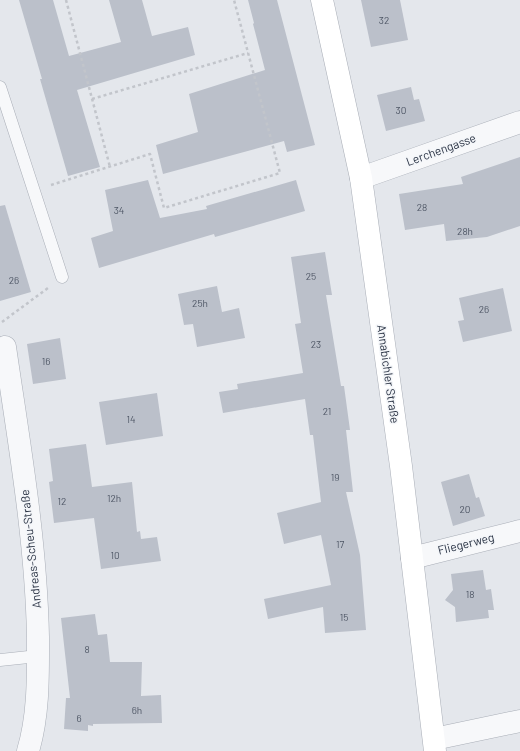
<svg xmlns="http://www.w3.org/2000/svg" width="520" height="751" font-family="Barlow,sans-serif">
<rect width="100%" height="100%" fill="#e4e7ec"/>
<g fill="#bbc0ca">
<path d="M19,0H53L69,56L121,42L109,0H142L152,36L188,27L195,55L77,90L100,167L68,176L40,79H42Z"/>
<path d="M248,0H277L315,145L287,152L284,141L163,174L156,145L198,132L189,94L265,70L253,24L254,23Z"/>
<path d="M361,0H400L408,40L371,47Z"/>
<path d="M411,87L414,100L419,99L425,121L386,131L377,95Z"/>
<path d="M520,157V226L487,237L446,241L444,224L405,230L399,194L463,184L461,177Z"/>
<path d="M148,180L160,218L207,209L206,206L296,180L305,211L215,237L214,234L99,268L91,238L113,231L105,190Z"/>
<path d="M5,205L31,292L0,301V206Z"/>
<path d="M325,252L332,295H326L341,386H344L350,430H346L353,492H346L360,555L366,630L325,633L323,607L268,619L264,599L331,585L321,535L284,544L277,513L321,502L313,435H310L305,399L223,413L219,392L238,389L237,384L303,373L295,324L301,323L291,257Z"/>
<path d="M217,286L222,312L239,308L245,338L197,347L193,324L184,325L178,294Z"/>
<path d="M503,288L512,331L463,342L458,321L464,320L459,298Z"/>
<path d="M60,338L66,379L33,384L27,344Z"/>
<path d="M157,393L163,436L106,445L99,402Z"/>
<path d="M86,444L92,487L132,482L137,532L140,531L141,539L157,537L161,561L101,569L94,518L54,523L49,482L53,481L49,449Z"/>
<path d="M469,474L476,498L479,497L485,516L453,526L441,482Z"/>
<path d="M483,570L486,590L491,589L494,610H488L489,618L456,622L455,607L445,600L453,590L451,574Z"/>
<path d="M95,614L98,635L107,634L110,662H142L141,696L161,695L162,723L93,724V726L88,725V731L64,729L66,698H70L61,618Z"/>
</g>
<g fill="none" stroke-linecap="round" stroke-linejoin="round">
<g stroke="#a9aeb7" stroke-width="13">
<g id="lane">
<path d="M0,87L62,277"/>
<path d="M0,660L38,656"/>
</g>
</g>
<g stroke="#a9aeb7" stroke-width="23">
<g id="street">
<path d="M361,178L520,122"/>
<path d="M5,347C19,443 36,539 38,637C38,675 39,714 28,751"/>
<path d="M412,558L520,531"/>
<path d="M434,739L520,721"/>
</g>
</g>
<g stroke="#a9aeb7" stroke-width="23">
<path id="secondary" d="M322,0L361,178L401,466L435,751"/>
</g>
<g stroke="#c2c5cb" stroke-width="2.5" stroke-dasharray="3 3" stroke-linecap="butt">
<path d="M66,0L110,167"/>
<path d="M92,99L248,53"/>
<path d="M51,185L150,154L164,208L280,173L234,0"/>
<path d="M2,322L48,288"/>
</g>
<use href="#lane" stroke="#f7f8fa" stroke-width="12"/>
<use href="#street" stroke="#f7f8fa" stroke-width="22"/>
<use href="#secondary" stroke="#fff" stroke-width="22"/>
</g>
<g text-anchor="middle" stroke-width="3" stroke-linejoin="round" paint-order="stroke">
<g font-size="10" fill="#4f5766">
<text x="384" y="24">32</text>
<text x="401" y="114">30</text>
<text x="422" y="211">28</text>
<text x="119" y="214">34</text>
<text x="465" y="235">28h</text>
<text x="311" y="280">25</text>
<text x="14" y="284">26</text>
<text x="200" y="307">25h</text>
<text x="484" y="313">26</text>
<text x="316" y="348">23</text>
<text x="46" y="365">16</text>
<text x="327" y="415">21</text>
<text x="131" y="423">14</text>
<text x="335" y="481">19</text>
<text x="114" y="502">12h</text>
<text x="62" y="505">12</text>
<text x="465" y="513">20</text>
<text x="340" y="548">17</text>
<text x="115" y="559">10</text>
<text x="470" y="598">18</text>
<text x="344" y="621">15</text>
<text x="87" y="653">8</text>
<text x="137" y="714">6h</text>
<text x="79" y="722">6</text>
</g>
<g font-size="12" fill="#2b3445" stroke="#f4f6f9">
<text transform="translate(441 150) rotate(-20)" y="4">Lerchengasse</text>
<text transform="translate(388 374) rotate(82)" y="4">Annabichler Straße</text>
<text transform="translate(466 544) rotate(-14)" y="4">Fliegerweg</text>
<text transform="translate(31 549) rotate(-96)" y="4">Andreas-Scheu-Straße</text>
</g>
</g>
</svg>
